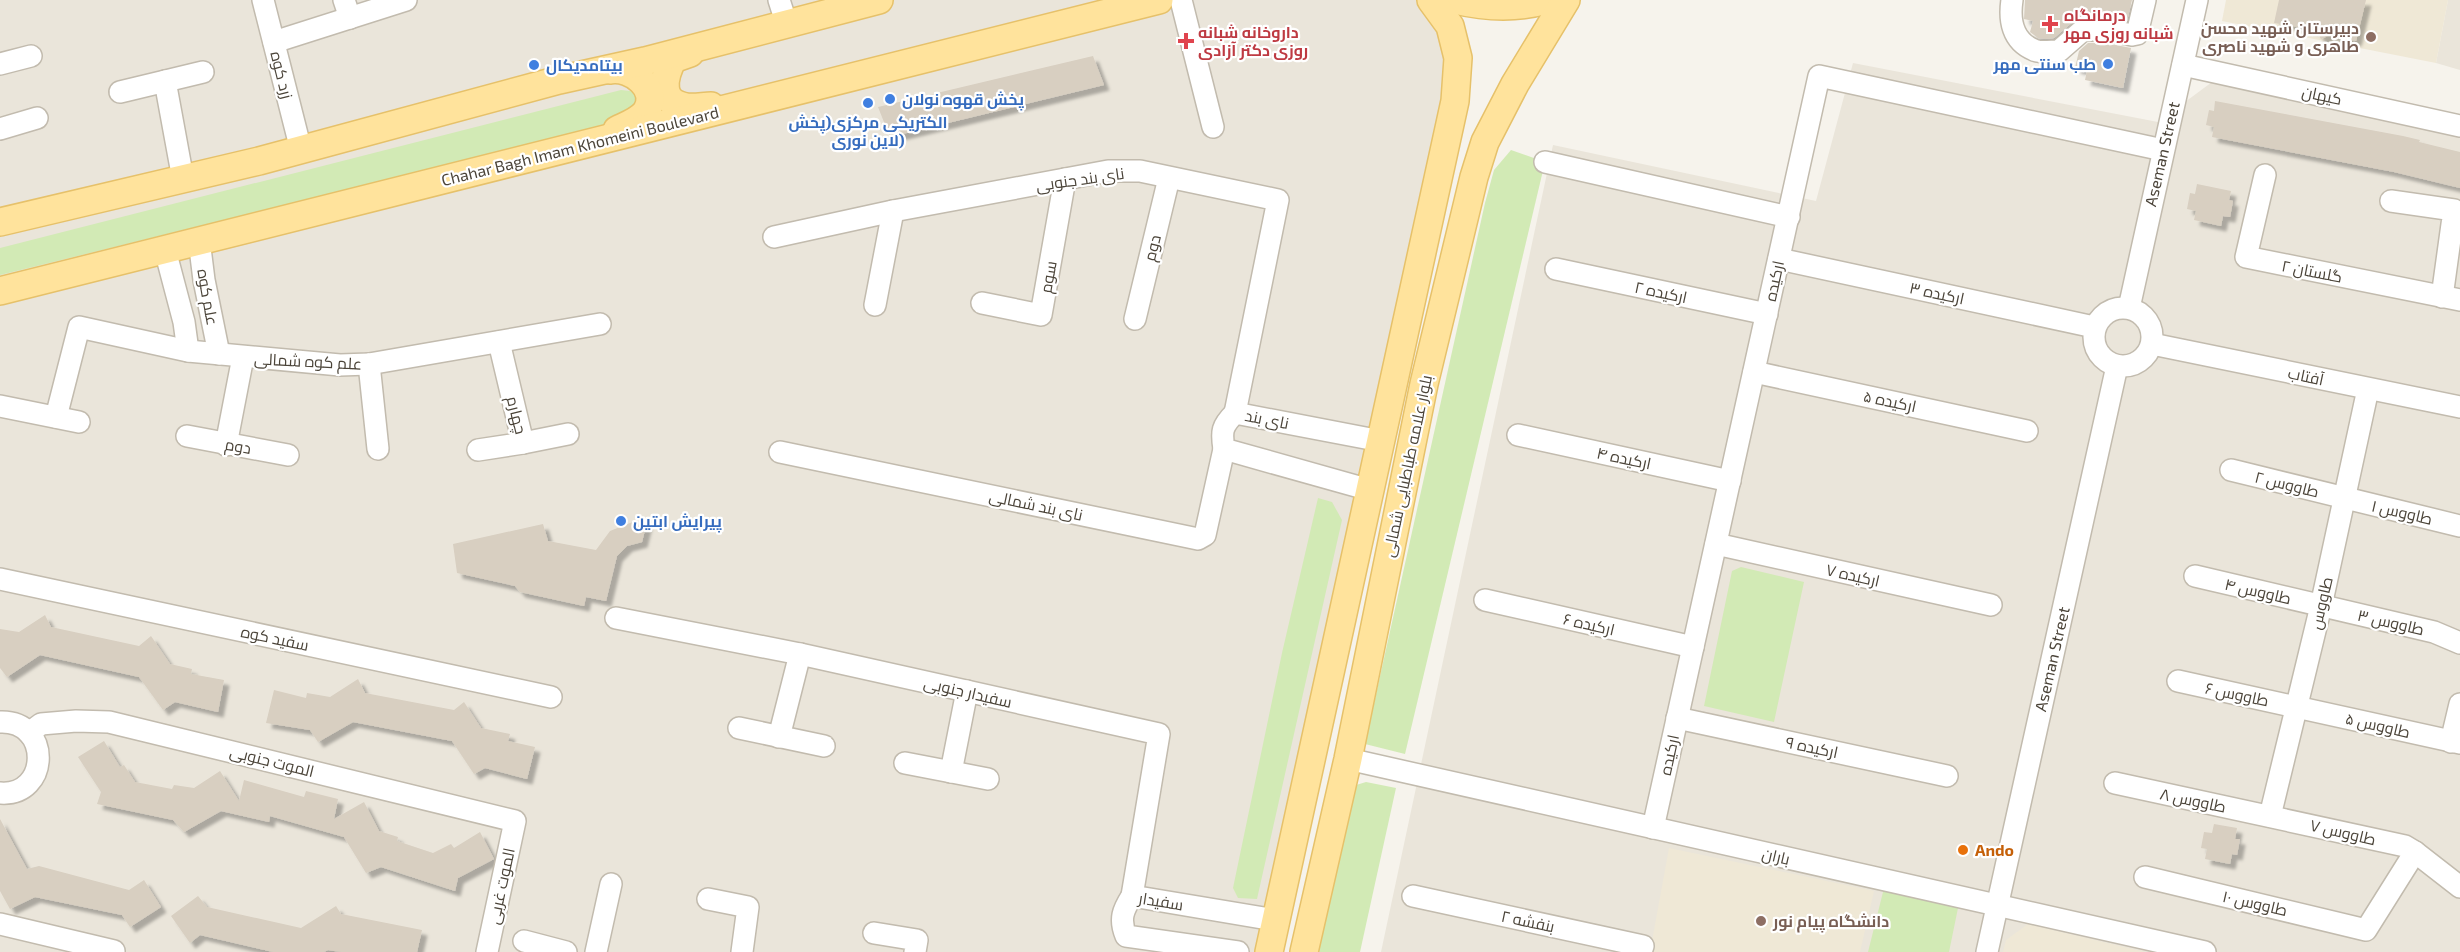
<svg xmlns="http://www.w3.org/2000/svg" width="2460" height="952" font-family="'Exo 2',Cairo,sans-serif">
<defs>
<filter id="shadow"><feDropShadow dx="5.5" dy="5.5" stdDeviation="1.5" flood-color="#0004"/></filter>
</defs>
<rect width="100%" height="100%" fill="#f6f3ec"/>
<g fill="#eae5da">
<path d="M0,0H1424L1461,82L1268,952H0Z"/>
<path d="M2448,0H2460V70L2436,63Z"/>
<path d="M1853,63L2158,122L2231,68L2460,119V952H1381L1553,145L1816,201Z"/>
</g>
<g fill="#efe8d6">
<path d="M2226,0H2448L2436,63L2222,21Z"/>
<path d="M1669,848L1874,891L1860,952H1650Z"/>
<path d="M2028,924L2145,952H2003L2006,940Z"/>
</g>
<g fill="#d2eab5">
<path d="M621,90L639,92L641,100L625,122L0,275V248Z"/>
<path d="M1511,150L1545,162L1405,754L1365,744L1485,203L1494,170Z"/>
<path d="M1318,498L1332,502L1342,520L1257,899L1238,898L1233,888L1282,653Z"/>
<path d="M1741,567L1804,582L1774,722L1704,706L1732,571Z"/>
<path d="M1366,782L1396,788L1360,952H1311L1353,786Z"/>
<path d="M1884,888L1958,908L1949,952H1868Z"/>
</g>
<g fill="#d8cfc1" filter="url(#shadow)">
<path d="M2025,0H2132L2127,21L2107,17H2082L2075,20L2054,38L2045,39L2038,38L2030,32L2033,21L2024,19Z"/>
<path d="M2279,0H2366L2356,41L2330,35L2321,39L2315,30L2274,23Z"/>
<path d="M2088,43H2106L2131,48L2123,88L2085,80L2087,71L2075,68L2079,51Z"/>
<path d="M1093,56L1104,85L890,137L878,107Z"/>
<path d="M2215,101L2403,136L2420,140L2419,142L2460,152V188L2394,172L2212,137L2214,127L2206,125L2209,110L2214,111Z"/>
<path d="M2197,184L2231,191L2229,200L2233,201L2230,217L2223,216L2221,226L2194,220L2196,211L2187,209L2190,193L2195,194Z"/>
<path d="M635,521L647,522L642,542L627,546L617,556L606,601L586,597L584,606L520,592L515,586L457,573L453,544L543,524L548,541L596,550L610,531Z"/>
<path d="M45,615L51,627L139,646L151,636L170,664L192,669L191,674L224,680L218,712L175,702L163,710L139,677L40,655L7,677L0,668V629L19,632Z"/>
<path d="M358,679L365,693L454,710L464,702L481,728L510,734L508,741L535,747L527,779L485,768L474,774L452,741L353,722L318,742L310,730L266,723L274,690L306,698L307,693L330,697Z"/>
<path d="M104,741L120,767L124,765L135,782L172,789L174,785L194,788L220,771L239,801L244,780L304,797L306,791L338,799L334,819L364,802L379,831L398,837L397,841L433,853L451,844L454,848L480,832L494,859L458,878L455,891L381,867L366,873L344,837L270,816L269,822L221,811L184,832L173,820L97,804L101,792L78,757Z"/>
<path d="M0,819L27,869L39,866L129,890L144,880L161,907L130,927L122,915L35,897L10,909L0,891Z"/>
<path d="M2214,824L2237,828L2235,839H2240L2237,855L2232,854L2230,864L2205,859L2207,849L2201,848L2204,832L2212,833Z"/>
<path d="M198,896L207,907L301,928L336,906L341,914L422,930L417,952H341L328,950L324,952H273L200,935L190,943L171,916Z"/>
</g>
<g fill="none" stroke-linecap="round" stroke-linejoin="round">
<g stroke="#c2bbae" stroke-width="24">
<g id="minor">
<path d="M263,0L301,150"/>
<path d="M344,0L350,18"/>
<path d="M779,0L787,25"/>
<path d="M1181,0L1213,127"/>
<path d="M2012,0C2009,20 2012,41 2034,50C2040,53 2051,51 2059,51L2083,30H2107L2132,35L2137,34L2145,0"/>
<path d="M274,42L406,0"/>
<path d="M0,64L31,56"/>
<path d="M2183,65L2460,126"/>
<path d="M165,81L183,179"/>
<path d="M120,92L203,72"/>
<path d="M0,129L37,118"/>
<path d="M1545,162L1789,217"/>
<path d="M2265,175L2246,257L2460,300"/>
<path d="M2391,201L2454,210L2442,297"/>
<path d="M774,237L893,211L1108,171H1140L1278,200L1235,413"/>
<path d="M199,240L204,280L219,354"/>
<path d="M165,250L184,322L188,351"/>
<path d="M1779,259L2094,327"/>
<path d="M1556,269L1767,314"/>
<path d="M982,303L1041,315L1065,179"/>
<path d="M875,305L893,211"/>
<circle cx="2123" cy="337" r="29"/>
<path d="M2129,308L2197,0"/>
<path d="M1135,319L1169,178"/>
<path d="M2152,344L2460,407"/>
<path d="M369,364L378,449"/>
<path d="M1754,372L2027,431"/>
<path d="M0,406L79,422"/>
<path d="M56,417L79,327L188,351L340,365L369,364L600,324"/>
<path d="M1518,435L1730,481"/>
<path d="M187,436L288,455"/>
<path d="M523,443L568,434"/>
<path d="M226,445L243,357"/>
<path d="M478,450L523,443L499,342"/>
<path d="M780,452L1198,539L1205,535L1224,449"/>
<path d="M2231,470L2460,526"/>
<path d="M1370,490L1224,449C1221,431 1222,426 1235,413L1381,441"/>
<path d="M1716,544L1991,605"/>
<path d="M2195,576L2434,632L2460,643"/>
<path d="M0,579L551,697"/>
<path d="M1485,600L1693,647"/>
<path d="M616,618L800,654L1159,734L1132,896"/>
<path d="M2178,681L2460,743"/>
<path d="M1677,718L1947,776"/>
<path d="M0,722C52,720 50,797 0,793"/>
<path d="M739,728L824,746"/>
<path d="M29,733L41,724L76,721L109,722L515,821L487,952"/>
<path d="M779,737L800,654"/>
<path d="M2451,742L2460,704"/>
<path d="M1348,759L2205,952"/>
<path d="M905,763L988,779"/>
<path d="M951,772L967,691"/>
<path d="M2115,783L2405,846L2415,852L2460,887"/>
<path d="M2270,816L2321,606L2368,389"/>
<path d="M1653,828L1819,76L2163,150"/>
<path d="M2145,877L2366,930L2415,852"/>
<path d="M1413,896L1643,946L1641,952"/>
<path d="M708,899L748,907L742,952"/>
<path d="M0,924L114,951"/>
<path d="M874,933L917,940L915,952"/>
<path d="M524,941L566,952"/>
<path d="M596,952L611,884"/>
<path d="M1238,952L1126,936C1119,919 1123,910 1132,896L1275,920"/>
<path d="M1987,952L2117,366"/>
</g>
</g>
<g stroke="#e6c16a" stroke-width="30">
<g id="major">
<path d="M1455,0C1485,7 1516,9 1546,0"/>
<path d="M690,53L673,59C663,78 658,103 687,107C695,108 704,106 711,106"/>
<path d="M610,70C631,66 661,89 646,112C639,121 627,125 617,130"/>
<path d="M0,222L259,161L559,80L645,61L879,0"/>
<path d="M0,291L1159,0"/>
<path d="M1269,952L1455,101L1458,58L1450,26L1431,0"/>
<path d="M1304,952L1348,759L1424,384L1474,177L1485,142L1515,84L1566,0"/>
</g>
</g>
<use href="#minor" stroke="#fff" stroke-width="21"/>
<use href="#major" stroke="#ffe39c" stroke-width="27"/>
</g>
<g fill="#e0444e" stroke="#fff" stroke-width="2">
<path d="M2047 15h6v6h6v6h-6v6h-6v-6h-6v-6h6z"/>
<path d="M1183 32h6v6h6v6h-6v6h-6v-6h-6v-6h6z"/>
</g>
<g fill="#8d6e63" stroke="#fff" stroke-width="2">
<circle cx="2371" cy="37" r="6"/>
<circle cx="1761" cy="921" r="6"/>
</g>
<g fill="#3f7fe0" stroke="#fff" stroke-width="2">
<circle cx="2108" cy="64" r="6"/>
<circle cx="534" cy="65" r="6"/>
<circle cx="890" cy="99" r="6"/>
<circle cx="868" cy="103" r="6"/>
<circle cx="621" cy="521" r="6"/>
</g>
<circle fill="#e8710a" stroke="#fff" stroke-width="2" cx="1963" cy="850" r="6"/>
<g text-anchor="middle" stroke-width="4.5" stroke-linejoin="round" paint-order="stroke">
<g font-size="16" font-weight="bold" fill="#be3a42" stroke="#fff" text-anchor="start">
<text x="2064" y="21">درمانگاه<tspan x="2064" dy="18">شبانه روزی مهر</tspan></text>
<text x="1198" y="38">داروخانه شبانه<tspan x="1198" dy="18">روزی دکتر آزادی</tspan></text>
</g>
<g font-size="16" font-weight="bold" fill="#785e54" stroke="#fff" text-anchor="end">
<text x="2359" y="34">دبیرستان شهید محسن<tspan x="2359" dy="18">طاهری و شهید ناصری</tspan></text>
<text x="1773" y="927" text-anchor="start">دانشگاه پیام نور</text>
</g>
<g font-size="16" font-weight="bold" fill="#366cbe" stroke="#fff" text-anchor="start">
<text x="2096" y="70" text-anchor="end">طب سنتی مهر</text>
<text x="546" y="71">بیتامدیکال</text>
<text x="902" y="105">پخش قهوه نولان</text>
<text x="868" y="128" text-anchor="middle">الکتریکی مرکزی(پخش<tspan x="868" dy="18">لاین نوری)</tspan></text>
<text x="633" y="527">پیرایش ابتین</text>
</g>
<g font-size="16" fill="#4b4439" stroke="#fff">
<text transform="translate(282 75) rotate(76)" y="6">زرد کوه</text>
<text transform="translate(2322 95) rotate(12)" y="6">کیهان</text>
<text transform="translate(580 146) rotate(-14)" y="6">Chahar Bagh Imam Khomeini Boulevard</text>
<text transform="translate(2162 154) rotate(-77)" y="6">Aseman Street</text>
<text transform="translate(1080 179) rotate(-8)" y="6">نای بند جنوبی</text>
<text transform="translate(1152 248) rotate(-76)" y="6">دوم</text>
<text transform="translate(2312 271) rotate(11)" y="6">گلستان ۲</text>
<text transform="translate(1048 277) rotate(-80)" y="6">سوم</text>
<text transform="translate(1774 281) rotate(-78)" y="6">ارکیده</text>
<text transform="translate(1661 292) rotate(12)" y="6">ارکیده ۲</text>
<text transform="translate(1937 293) rotate(12)" y="6">ارکیده ۳</text>
<text transform="translate(208 297) rotate(80)" y="6">علم کوه</text>
<text transform="translate(308 361) rotate(3)" y="6">علم کوه شمالی</text>
<text transform="translate(2306 376) rotate(12)" y="6">آفتاب</text>
<text transform="translate(1890 401) rotate(12)" y="6">ارکیده ۵</text>
<text transform="translate(517 415) rotate(76)" y="6">چهارم</text>
<text transform="translate(1267 419) rotate(11)" y="6">نای بند</text>
<text transform="translate(238 446) rotate(10)" y="6">دوم</text>
<text transform="translate(1624 458) rotate(12)" y="6">ارکیده ۴</text>
<text transform="translate(1407 466) rotate(-78)" y="6">بلوار علامه طباطبایی شمالی</text>
<text transform="translate(2287 484) rotate(14)" y="6">طاووس ۲</text>
<text transform="translate(1036 505) rotate(12)" y="6">نای بند شمالی</text>
<text transform="translate(2402 512) rotate(13)" y="6">طاووس ۱</text>
<text transform="translate(1853 575) rotate(13)" y="6">ارکیده ۷</text>
<text transform="translate(2258 591) rotate(13)" y="6">طاووس ۴</text>
<text transform="translate(2321 603) rotate(-77)" y="6">طاووس</text>
<text transform="translate(2391 622) rotate(13)" y="6">طاووس ۳</text>
<text transform="translate(1589 624) rotate(13)" y="6">ارکیده ۶</text>
<text transform="translate(275 638) rotate(12)" y="6">سفید کوه</text>
<text transform="translate(2052 659) rotate(-77)" y="6">Aseman Street</text>
<text transform="translate(968 692) rotate(13)" y="6">سفیدار جنوبی</text>
<text transform="translate(2237 694) rotate(12)" y="6">طاووس ۶</text>
<text transform="translate(2378 725) rotate(13)" y="6">طاووس ۵</text>
<text transform="translate(1812 747) rotate(12)" y="6">ارکیده ۹</text>
<text transform="translate(1669 755) rotate(-78)" y="6">ارکیده</text>
<text transform="translate(272 761) rotate(14)" y="6">الموت جنوبی</text>
<text transform="translate(2193 800) rotate(12)" y="6">طاووس ۸</text>
<text transform="translate(2343 832) rotate(13)" y="6">طاووس ۷</text>
<text transform="translate(1776 856) rotate(13)" y="6">باران</text>
<text transform="translate(501 886) rotate(-78)" y="6">الموت غربی</text>
<text transform="translate(1161 901) rotate(9)" y="6">سفیدار</text>
<text transform="translate(2255 903) rotate(13)" y="6">طاووس ۱۰</text>
<text transform="translate(1528 921) rotate(12)" y="6">بنفشه ۲</text>
</g>
<g font-size="16" font-weight="bold" fill="#c56008" stroke="#fff" text-anchor="start">
<text x="1975" y="856">Ando</text>
</g>
</g>
</svg>
